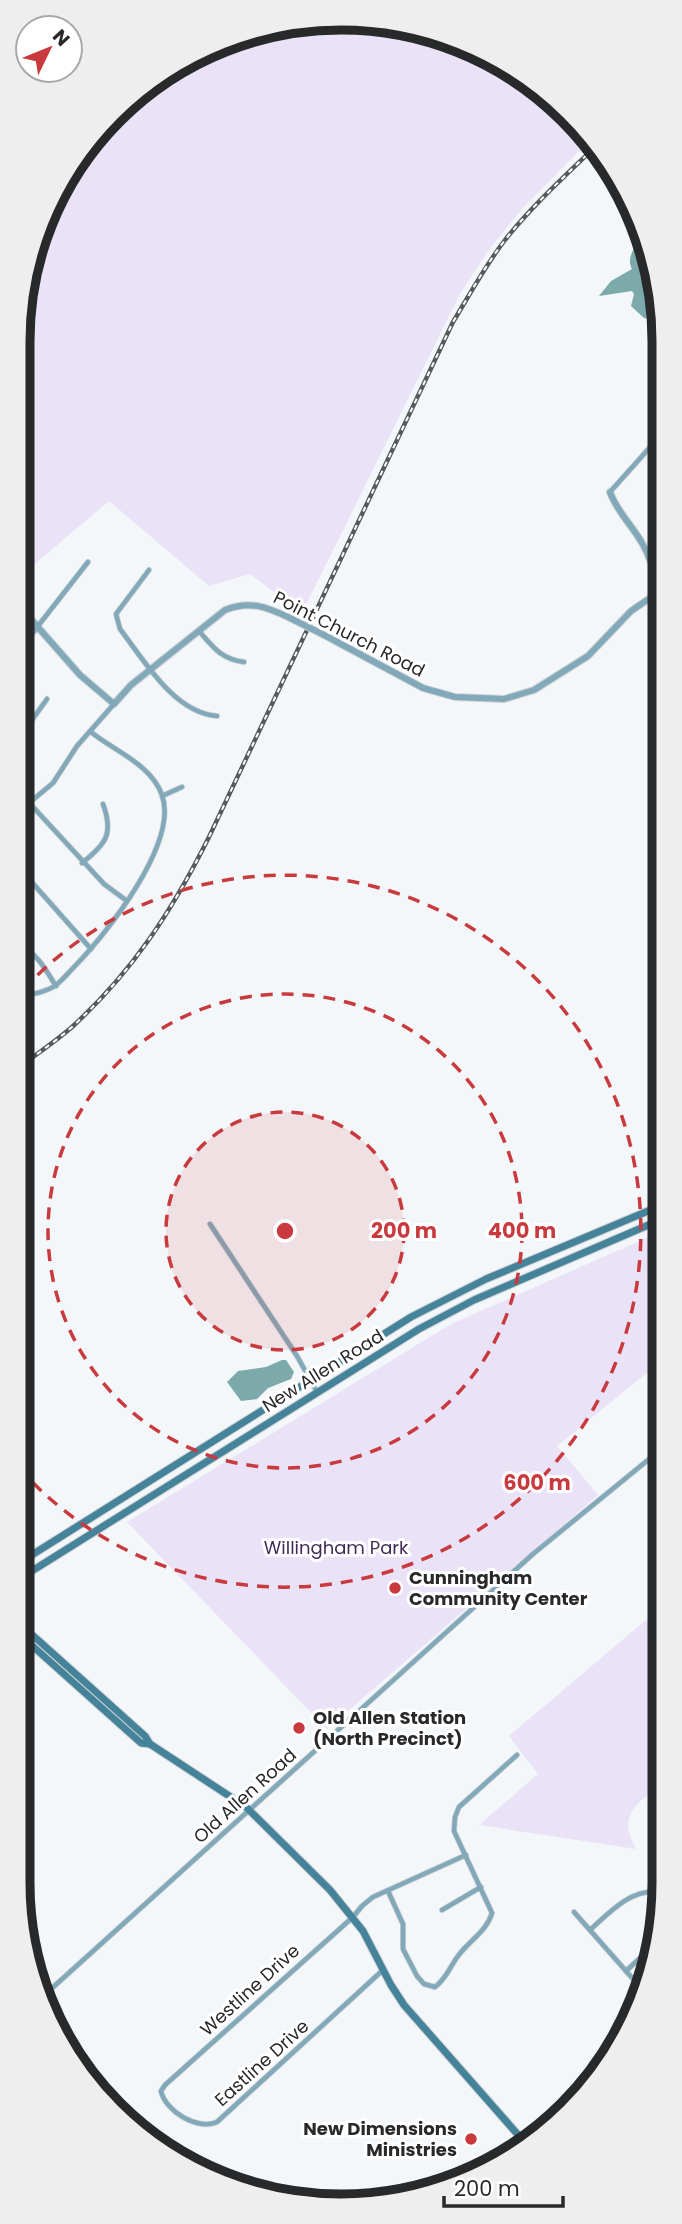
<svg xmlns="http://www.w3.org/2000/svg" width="682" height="2224" font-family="Poppins,sans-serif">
<rect width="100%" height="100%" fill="#f4f7fa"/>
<g fill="#eae2f7">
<path d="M278,24H405L502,61L570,113L590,140L522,209L488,251L460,294L302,613L250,574L209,586L109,501L23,574L24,277L72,161L162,72Z"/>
<path d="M660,1232L659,1363L557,1446L598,1495L327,1729L127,1522L451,1324Z"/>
<path d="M659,1609V1785C634,1807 618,1815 636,1849L479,1825L538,1774L509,1736Z"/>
</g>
<g fill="#7ca9a9">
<path d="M637,243L645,244L662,298V347L657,350L649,340L654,329L653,320L644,318L631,306L634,294L632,291L599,296L611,281L632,269C627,260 632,252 637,243Z"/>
<path d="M282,1360H286L294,1372L291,1379L268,1388L257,1399L241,1401L227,1382L238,1371L266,1367Z"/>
</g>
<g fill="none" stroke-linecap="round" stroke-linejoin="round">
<g stroke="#cfd2d5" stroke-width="6">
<g id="minor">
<path d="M610,492L661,435"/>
<path d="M149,570L116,614L120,629C144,660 174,713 217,716"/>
<path d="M38,626L88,562"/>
<path d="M199,631C213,647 221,659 244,662"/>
<path d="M22,734L47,699"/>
<path d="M22,795L104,884L127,901"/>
<path d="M162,796L182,787"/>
<path d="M29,803L53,783L77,746L114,704"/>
<path d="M82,863C106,844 114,834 103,804"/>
<path d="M21,870L91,949"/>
<path d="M21,946C37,953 47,972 56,986"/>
<path d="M21,996C32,995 48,991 56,985C63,980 69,972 75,966C107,933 179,843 162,795C151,764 114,751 91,732"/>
<path d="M210,1224L297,1356L317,1392"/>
<path d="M388,1891L403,1924V1949L417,1976L424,1984L435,1987C447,1978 449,1968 458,1956C469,1941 487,1931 492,1913L454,1831L455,1817L459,1807L517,1755"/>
<path d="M442,1910L481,1887"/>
<path d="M574,1912L641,1988"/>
<path d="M590,1930C609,1913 630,1889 658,1892"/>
<path d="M383,1970L217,2122C198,2131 165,2111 161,2091L165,2085L353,1917L362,1906L373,1897L466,1855"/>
<path d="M626,1971L653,1946"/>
<path d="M40,1999L533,1554L659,1451"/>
</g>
</g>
<g stroke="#cfd2d5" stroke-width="8">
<g id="tertiary">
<path d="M610,492C617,512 632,525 642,543C653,561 655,580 661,600"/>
<path d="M22,609L80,675L114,704L131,685L225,610C250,600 267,607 290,618"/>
<path d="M324,635L423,688L455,697L504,699L534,690L588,656L631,611L659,592"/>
<path d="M22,643L38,626"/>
</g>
</g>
<g stroke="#cfd2d5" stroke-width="9">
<g id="secondary">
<path d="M19,1563L411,1317L486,1279L660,1206"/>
<path d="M19,1579L419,1329L474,1300L660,1220"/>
<path d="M19,1591L26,1576"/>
<path d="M19,1623L145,1736L150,1744L246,1807L330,1890L363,1931L391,1985L404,2005L527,2145"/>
<path d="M18,1633L141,1743L150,1744"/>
</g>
</g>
<use href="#minor" stroke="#82a9b9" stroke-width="4.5"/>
<use href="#tertiary" stroke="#82a9b9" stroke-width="6"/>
<use href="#secondary" stroke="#44839a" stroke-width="7"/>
<g stroke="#58595b" stroke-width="4.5">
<path id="rail" d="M21,1066C38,1053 56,1041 72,1027C133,971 172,911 209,837L453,322C470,294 485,266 505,240C532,206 564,177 595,147"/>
</g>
<use href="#rail" stroke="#fff" stroke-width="2" stroke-dasharray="5" stroke-linecap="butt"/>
<g stroke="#cfd2d5" stroke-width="8" stroke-linecap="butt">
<path id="tertiary-bridge" d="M290,618L324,635"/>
</g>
<use href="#tertiary-bridge" stroke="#82a9b9" stroke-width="6"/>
</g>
<circle cx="285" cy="1231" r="119" fill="#c93a3e" fill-opacity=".12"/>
<g fill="none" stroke="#c93a3e" stroke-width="3.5" stroke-dasharray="12 9">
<circle cx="285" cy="1231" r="119"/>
<circle cx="285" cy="1231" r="237"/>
<path d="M23 990A356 356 0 1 1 20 1469"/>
</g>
<g fill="#c93a3e" stroke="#fff" stroke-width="2.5">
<circle cx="395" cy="1588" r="7"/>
<circle cx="299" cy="1728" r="7"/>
<circle cx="471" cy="2139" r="7"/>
</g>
<g text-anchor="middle" stroke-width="6" stroke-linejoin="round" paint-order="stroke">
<g font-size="18" fill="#28292a" stroke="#fff">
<text transform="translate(349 634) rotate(27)" y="6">Point Church Road</text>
<text transform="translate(323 1371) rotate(-32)" y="6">New Allen Road</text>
<text transform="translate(245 1796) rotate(-42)" y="6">Old Allen Road</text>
<text transform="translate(250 1990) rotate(-42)" y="6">Westline Drive</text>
<text transform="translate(262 2063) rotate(-42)" y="6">Eastline Drive</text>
</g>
<g font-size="18" fill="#402c57" stroke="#fff">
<text x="336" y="1554">Willingham Park</text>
</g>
<g font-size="18" font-weight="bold" fill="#28292a" stroke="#fff" text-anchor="start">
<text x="409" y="1584">Cunningham<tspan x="409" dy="21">Community Center</tspan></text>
<text x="313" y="1724">Old Allen Station<tspan x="313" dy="21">(North Precinct)</tspan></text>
<text x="457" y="2135" text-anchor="end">New Dimensions<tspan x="457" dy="21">Ministries</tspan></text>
</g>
</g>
<path d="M0 0H682V2224H0ZM341 30H341A311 311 0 0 1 652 341V1883A311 311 0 0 1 341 2194H341A311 311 0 0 1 30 1883V341A311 311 0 0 1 341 30Z" fill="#eee" fill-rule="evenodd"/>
<path fill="none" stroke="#28292a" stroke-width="9" d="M341 30H341A311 311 0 0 1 652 341V1883A311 311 0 0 1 341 2194H341A311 311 0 0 1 30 1883V341A311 311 0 0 1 341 30Z"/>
<circle cx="285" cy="1231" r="10" fill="#c93a3e" stroke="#fff" stroke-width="3.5"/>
<g font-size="21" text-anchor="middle" font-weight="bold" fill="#c93a3e" stroke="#fff" stroke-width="6" stroke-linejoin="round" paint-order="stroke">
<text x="404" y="1238">200 m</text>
<text x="522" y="1238">400 m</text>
<text x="537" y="1490">600 m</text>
</g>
<g transform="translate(49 49) rotate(47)"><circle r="33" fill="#ffffff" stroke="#a9a9aa" stroke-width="2"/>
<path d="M0-5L12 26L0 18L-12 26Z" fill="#c93a3e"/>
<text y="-10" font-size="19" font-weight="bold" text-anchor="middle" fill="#28292a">N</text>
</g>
<path d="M444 2196v10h119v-10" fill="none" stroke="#28292a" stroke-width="3.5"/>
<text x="454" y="2196" font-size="21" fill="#28292a" stroke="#ffffff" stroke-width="5" paint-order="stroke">200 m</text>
</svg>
